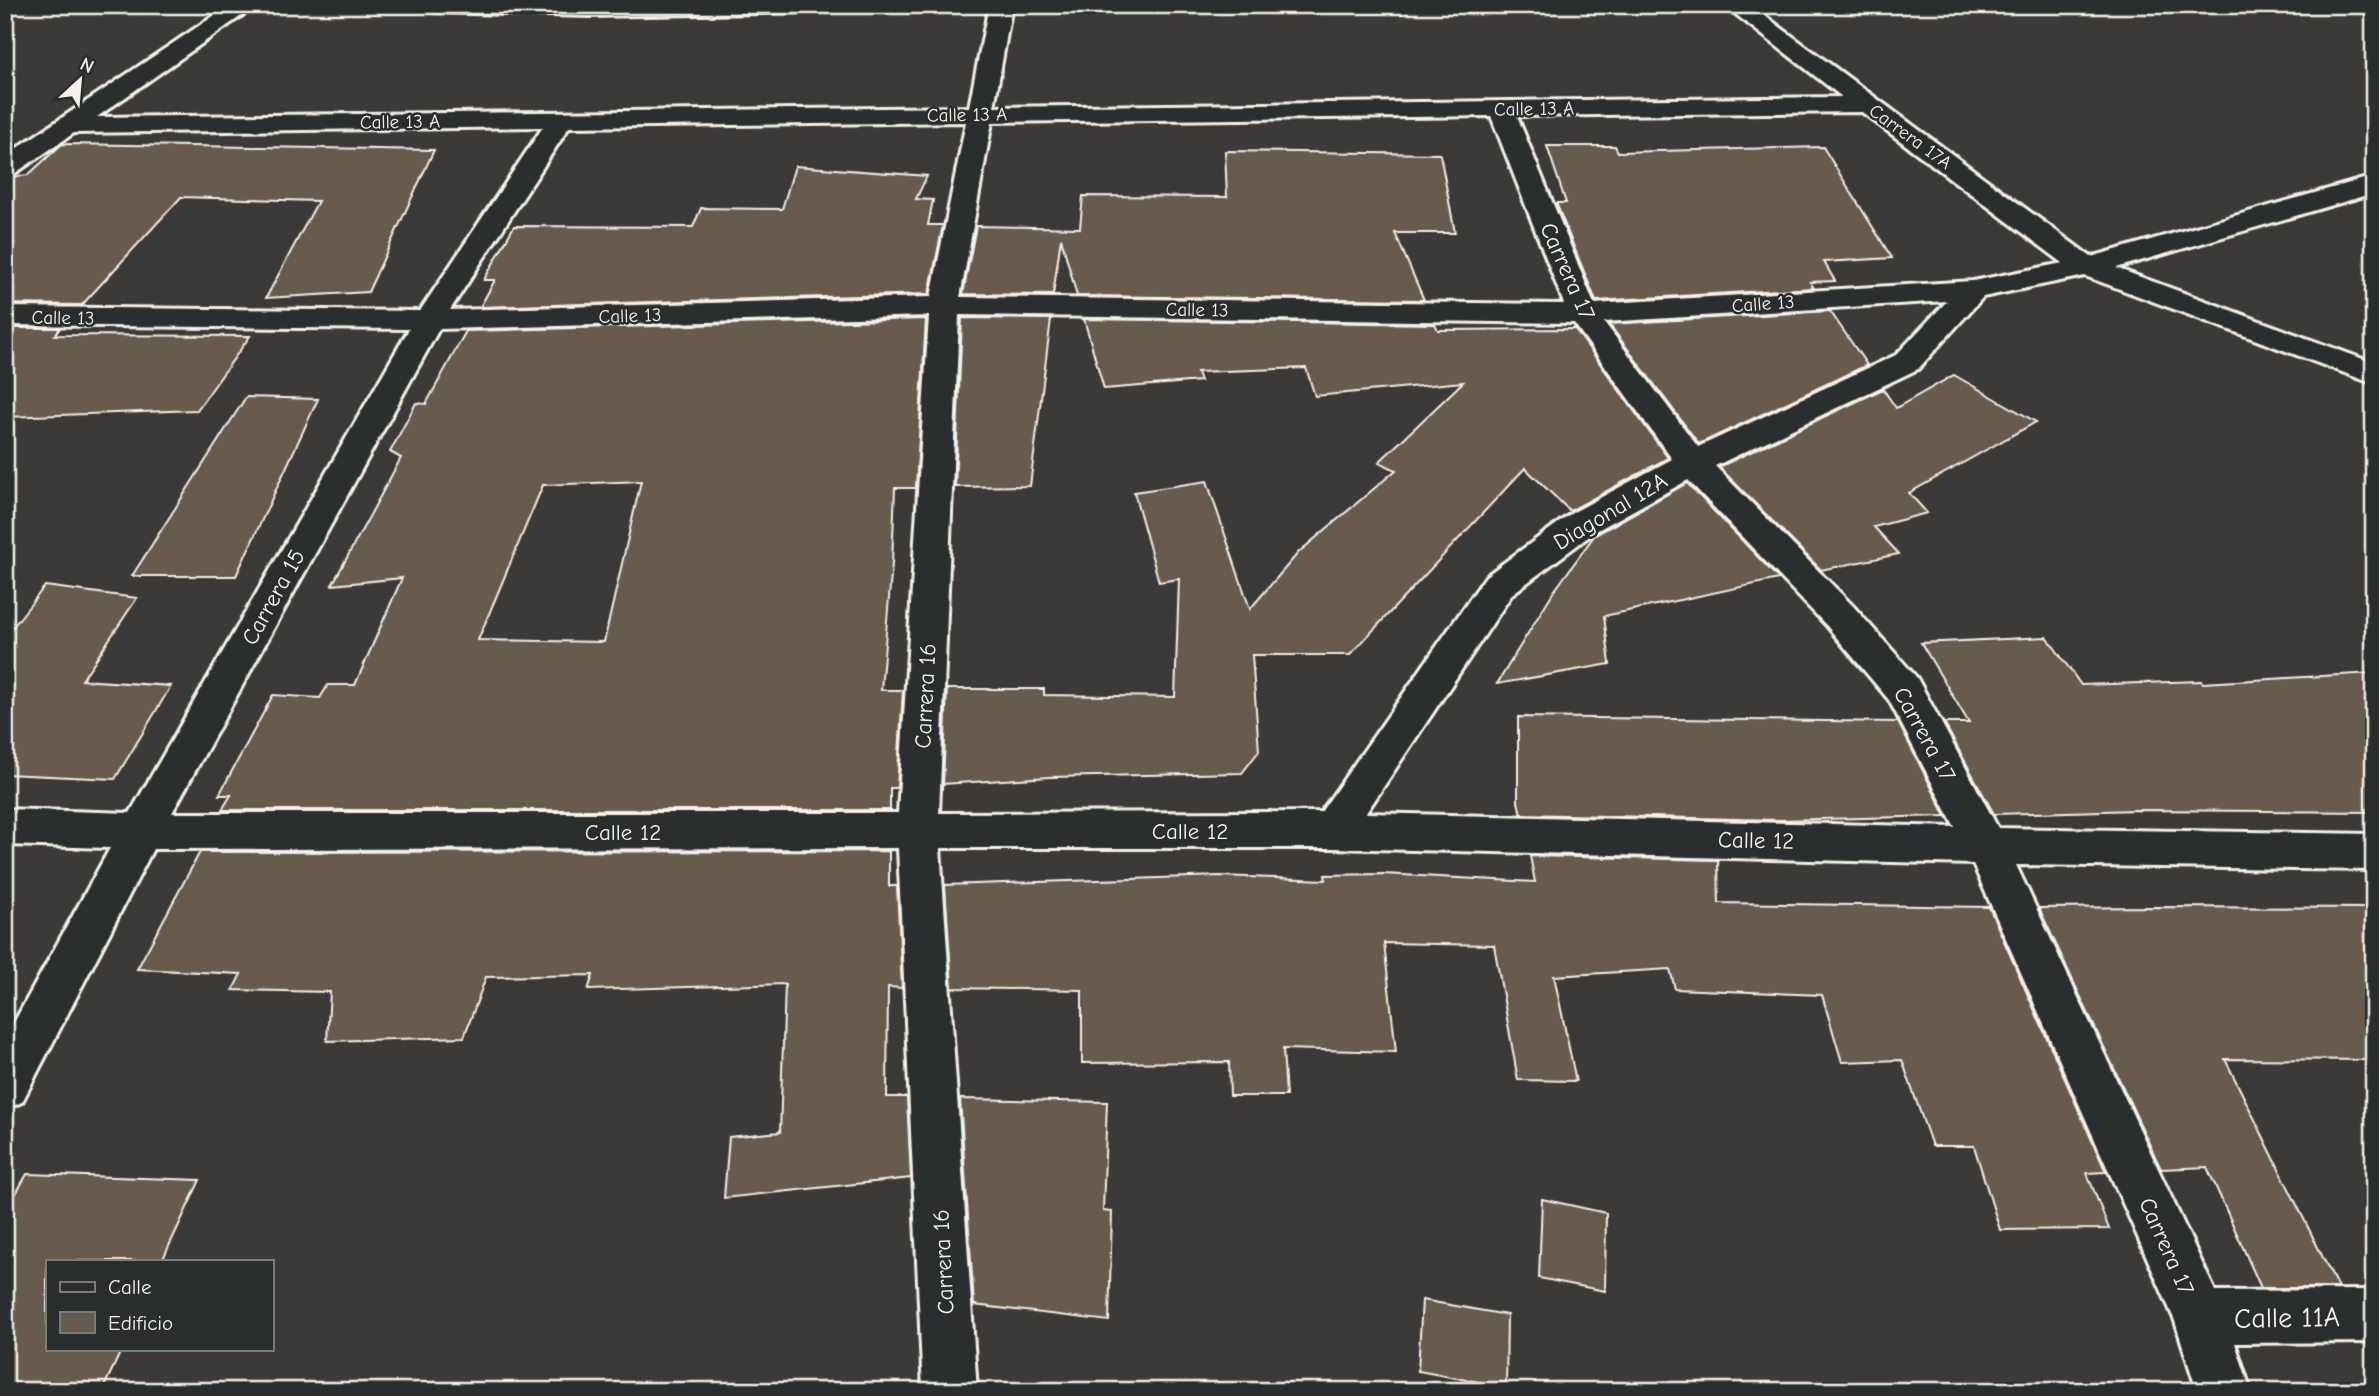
<svg xmlns="http://www.w3.org/2000/svg" width="2379" height="1396" font-family="'Comic Neue',sans-serif">
<rect width="100%" height="100%" fill="#3c3a38"/>
<filter id="ink" filterUnits="userSpaceOnUse"><feTurbulence type="fractalNoise" baseFrequency=".0143" numOctaves="2"/><feDisplacementMap in="SourceGraphic" scale="14" xChannelSelector="R" yChannelSelector="G"/><feConvolveMatrix kernelMatrix="1 2 1 2 8 2 1 2 1" color-interpolation-filters="sRGB"/></filter>
<g filter="url(#ink)">
<g fill="#675a4e" stroke="#f4f1e8" stroke-width="2" fill-rule="evenodd">
<path d="M62,144L194,146L434,150L368,292L266,298L318,201L181,197L82,305L5,304V178L28,175Z"/>
<path d="M1547,146H1615L1618,152L1823,147L1892,258L1824,262L1835,281L1810,282L1814,288L1596,301L1556,203H1566Z"/>
<path d="M1225,151L1440,154L1455,233H1395L1424,300L1077,296L1061,238L1053,295L963,294L976,226L1080,228L1083,196L1227,197Z"/>
<path d="M795,166L927,176L916,199L933,200L928,225H943L929,294L480,307L495,280H484L514,226L693,227L701,208L782,209Z"/>
<path d="M1830,311L1867,365L1699,444L1609,324Z"/>
<path d="M962,318L1051,319L1030,486L955,487Z"/>
<path d="M926,319L916,488H895L892,563L881,690H903L897,788H890V810H222L231,795H219L273,695L320,698L328,685H355L402,578L332,585L401,458L390,452L416,403L426,404L466,331ZM641,481L604,642L478,640L543,485Z"/>
<path d="M1084,319L1435,324L1438,330L1575,329L1668,458L1570,511L1525,468L1350,655H1252L1259,751L1242,773L1049,777L943,784L947,689H1044V695L1175,697L1179,579L1159,582L1134,492L1207,481L1250,609L1299,552L1396,470L1379,462L1463,382L1315,396L1306,368L1197,372L1200,381L1104,389Z"/>
<path d="M5,328H60L55,335L250,336L197,410L5,417Z"/>
<path d="M1954,375L2036,422L1909,493L1927,513L1874,527L1899,554L1821,570L1719,467L1883,389L1896,408Z"/>
<path d="M246,397L318,399L236,576H132Z"/>
<path d="M1687,483L1779,579L1604,616L1610,664L1497,684L1552,594L1594,536Z"/>
<path d="M45,586L137,598L82,680L171,686L115,779L5,774V637Z"/>
<path d="M2047,637L2081,685L2201,681L2203,683L2374,673V812L2137,810L1994,814L1944,723H1969L1921,643Z"/>
<path d="M1518,717L1898,722L1946,816L1779,820L1521,814L1518,802Z"/>
<path d="M889,851V886H897L902,988L888,987L887,1097H907L911,1178L724,1198L729,1137L780,1132L785,984L588,990L593,975L486,977L464,1037L327,1041L330,992L233,990L241,974L137,969L200,852Z"/>
<path d="M1530,856L1718,860L1719,903L1989,907L2106,1172L2087,1173L2109,1229L2000,1230L1974,1146H1932L1902,1060L1842,1062L1822,995L1675,989L1670,969L1554,976L1576,1081L1518,1080L1494,945L1384,943L1396,1052L1283,1049L1286,1096H1230L1229,1062L1082,1063V990L952,988L945,885L1220,876L1326,880L1325,875L1383,874L1535,882Z"/>
<path d="M2156,907L2374,908V1060L2225,1059L2338,1288H2261L2207,1167L2161,1169L2039,908Z"/>
<path d="M960,1099L1107,1102L1103,1211L1112,1212L1109,1321L974,1305Z"/>
<path d="M27,1174L200,1180L162,1261H47V1349H122L102,1391H5V1213Z"/>
<path d="M1542,1199L1606,1213L1605,1291L1539,1278Z"/>
<path d="M1422,1300L1507,1315L1506,1387L1418,1371Z"/>
</g>
<g fill="none" stroke-linecap="round" stroke-linejoin="round">
<g stroke="#f4f1e8" stroke-width="6">
<g id="minor">
<path d="M230,5H257L97,117L969,107L989,5H1012L994,107L1842,97L1724,5H1750L2091,257L2374,176V193L2116,268L2374,363V384L2085,276L1983,297L1918,369L1715,466L1853,606L1917,678L1998,828L2374,834V870L2016,865L2215,1291L2374,1290V1342L2235,1343L2251,1391H2197L2175,1321L1973,864L1332,848H940L977,1391H923L898,848L153,849L22,1102L5,1109V1039L110,848L5,845V809L130,813L409,329L5,325V307L420,311L543,127L74,133L14,174L5,176V156ZM1862,112L2063,263L1973,281L1594,304L1517,116ZM1491,116L1564,304L960,297L992,122ZM966,122L931,297L450,310L569,127ZM1947,301L1896,355L1698,447L1604,322ZM959,315L1574,323L1672,459L1572,513L1486,576L1321,812L939,813ZM929,316L898,813H172L439,329ZM1688,480L1827,626L1889,700L1955,827L1366,813L1512,594L1596,531Z"/>
<path d="M424,5H823L820,10L812,12L590,16L435,12L427,10Z"/>
</g>
</g>
<use href="#minor" fill="#2a2d2e" fill-rule="evenodd"/>
</g>
</g>
<g text-anchor="middle" stroke-width="5" stroke-linejoin="round" paint-order="stroke">
<g font-size="19" fill="#f4f1e8" stroke="#2a2d2e">
<text transform="translate(1534 108) rotate(-1)" y="7">Calle 13 A</text>
<text transform="translate(967 114) rotate(-1)" y="7">Calle 13 A</text>
<text transform="translate(400 121) rotate(-1)" y="7">Calle 13 A</text>
<text transform="translate(1911 136) rotate(36)" y="7">Carrera 17A</text>
<text transform="translate(1763 303) rotate(-4)" y="7">Calle 13</text>
<text transform="translate(1197 309) rotate(1)" y="7">Calle 13</text>
<text transform="translate(630 315) rotate(-2)" y="7">Calle 13</text>
<text transform="translate(63 317) rotate(1)" y="7">Calle 13</text>
</g>
<g font-size="23" fill="#f4f1e8" stroke="#2a2d2e">
<text transform="translate(1568 271) rotate(66)" y="8">Carrera 17</text>
<text transform="translate(1610 511) rotate(-31)" y="8">Diagonal 12A</text>
<text transform="translate(273 597) rotate(-61)" y="8">Carrera 15</text>
<text transform="translate(925 696) rotate(-87)" y="8">Carrera 16</text>
<text transform="translate(1925 734) rotate(61)" y="8">Carrera 17</text>
<text x="1190" y="839">Calle 12</text>
<text x="623" y="840">Calle 12</text>
<text transform="translate(1756 840) rotate(1)" y="8">Calle 12</text>
<text transform="translate(2167 1246) rotate(66)" y="8">Carrera 17</text>
<text transform="translate(943 1262) rotate(-93)" y="8">Carrera 16</text>
</g>
<g font-size="28" fill="#f4f1e8" stroke="#2a2d2e">
<text transform="translate(2287 1317) rotate(-1)" y="10">Calle 11A</text>
</g>
</g>
<rect width="2379" height="1396" fill="none" stroke="#2a2d2e" stroke-width="28"/>
<rect x="14" y="14" width="2351" height="1368" fill="none" stroke="#f4f1e8" stroke-width="2.5" filter="url(#ink)"/>
<rect x="46" y="1260" width="228" height="91" fill="#2a2d2e" stroke="#7b7b78" stroke-width="2"/>
<rect x="60" y="1282" width="35" height="10" fill="#2a2d2e" stroke="#7b7b78" stroke-width="2"/>
<text x="108" y="1294" font-size="21" fill="#f4f1e8">Calle</text>
<rect x="60" y="1312" width="35" height="21" fill="#675a4e" stroke="#7b7b78" stroke-width="2"/>
<text x="108" y="1330" font-size="21" fill="#f4f1e8">Edificio</text>
<g transform="translate(80 80) rotate(26)" stroke="#2a2d2e" stroke-width="5" paint-order="stroke">
<path d="M0-5L12 26L0 18L-12 26Z" fill="#f4f1e8"/>
<text y="-10" font-size="19" font-weight="bold" text-anchor="middle" fill="#f4f1e8">N</text>
</g>
</svg>
